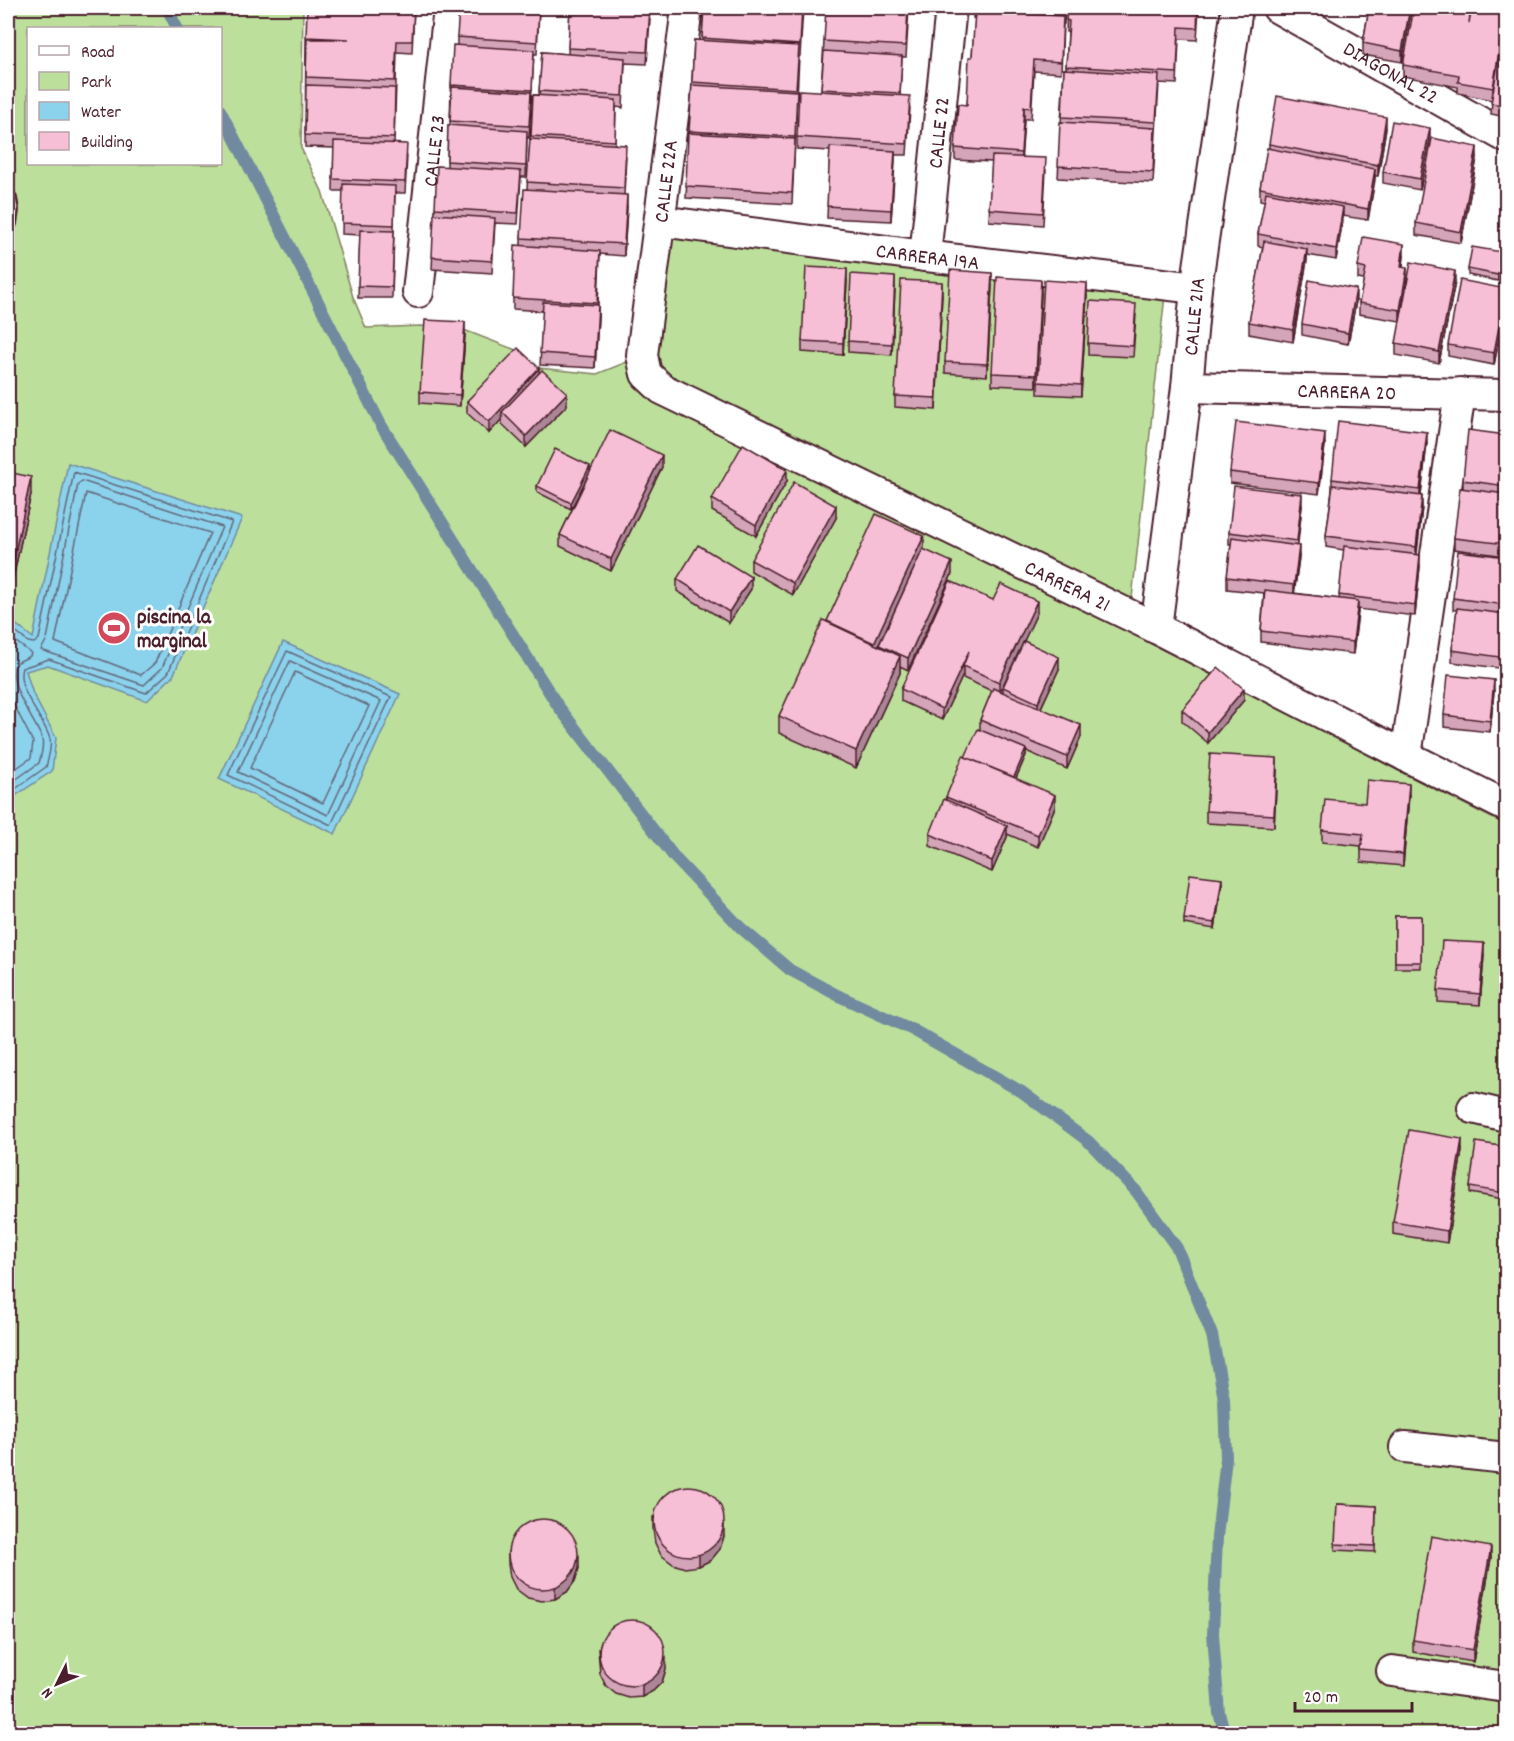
<svg xmlns="http://www.w3.org/2000/svg" width="1514" height="1741" font-family="Dekko,sans-serif">
<rect width="100%" height="100%" fill="#fff"/>
<filter id="ink" filterUnits="userSpaceOnUse"><feTurbulence type="fractalNoise" baseFrequency=".0167" numOctaves="2"/><feDisplacementMap in="SourceGraphic" scale="12" xChannelSelector="R" yChannelSelector="G"/><feConvolveMatrix kernelMatrix="1 2 1 2 8 2 1 2 1" color-interpolation-filters="sRGB"/></filter>
<g filter="url(#ink)">
<path fill="#bce09b" stroke="#838063" stroke-width="1.5" fill-rule="evenodd" d="M8,8H303L301,148L322,191L353,297L366,328L421,326L464,330L521,352L539,368L597,374L652,352L670,232L1165,295L1129,626L1397,770L1506,825V1733L8,1734ZM28,28H220V164H28Z"/>
<g fill="#8bd2ed" stroke="#718a9f" stroke-width="1.5">
<path d="M68,463L242,518L173,676L147,701L48,665L26,671L33,694L56,738L52,771L12,798H8V618L33,638Z"/>
<path d="M283,642L400,694L335,834L219,779Z"/>
</g>
<g fill="none" stroke-linecap="round" stroke-linejoin="round">
<g stroke="#646779" stroke-width="1.5">
<path d="M82,481L222,527L162,668L144,685L41,650L47,639L78,484Z"/>
<path d="M86,493L210,533L155,663L141,675L55,642Z"/>
<path d="M8,626L28,642L34,643L39,639L74,472L232,522L168,673L146,693L49,659L22,668C15,689 45,719 50,739C52,746 48,760 46,767L11,792H8"/>
<path d="M8,636L31,653L30,656L16,663C5,685 35,718 42,739C44,746 41,756 39,763L8,785"/>
<path d="M287,651L391,697L331,825L228,775Z"/>
<path d="M290,661L381,701L328,815L238,772Z"/>
<path d="M295,672L369,706L323,803L250,768Z"/>
<path d="M8,687L13,703L33,742L31,758L8,774"/>
</g>
<g stroke="#718a9f" stroke-width="12">
<path d="M167,8L177,28"/>
<path d="M220,110L381,425L558,706L675,858L741,928L790,970L839,996L913,1030L1022,1092L1088,1141L1136,1191L1177,1248L1212,1335L1224,1399L1226,1458L1217,1537L1213,1634L1219,1713L1225,1734"/>
</g>
<g stroke="#4a1f2b" stroke-width="20">
<path id="service" d="M8,199L10,210L8,223"/>
</g>
<g stroke="#4a1f2b" stroke-width="34">
<g id="minor">
<path id="s1" d="M687,8L642,355L646,374L662,389L1156,628L1406,756L1506,806"/>
<path id="s2" d="M1278,8L1506,137"/>
<path id="s3" d="M660,221L925,256L1196,288"/>
<path id="s4" d="M925,256L951,8"/>
<path id="s5" d="M418,292L449,8"/>
<path id="s6" d="M1187,387L1506,395"/>
<path id="s7" d="M1156,628L1187,387L1196,288L1237,8"/>
<path d="M1406,756L1460,393"/>
<path d="M1473,1108L1506,1116"/>
<path d="M1405,1447L1506,1458"/>
<path d="M1392,1671L1506,1687"/>
</g>
</g>
<use href="#service" stroke="#fff" stroke-width="15"/>
<use href="#minor" stroke="#fff" stroke-width="30"/>
</g>
<g fill="#d4a4b8" stroke="#4a1f2b" stroke-width="1.5" fill-rule="evenodd">
<path d="M414,8L412,53L397,52L394,143L407,156L405,193H395L392,298H358L360,235L342,234L343,191H333L334,148L305,147L306,37Z"/>
<path d="M539,8L537,54H534L529,138L527,137L526,177H521L518,224L495,223L492,273L432,269L435,208L447,166L448,125L450,126L451,85L457,45V37Z"/>
<path d="M570,8L650,19L647,64L625,63L623,108L616,107L615,144L626,156L624,195L627,207L624,256L600,254L598,305V317L595,368L540,365L543,311L513,309V298L521,246V238L527,189L533,95H539L542,52L568,54Z"/>
<path d="M704,8H803L800,56H799L792,204L686,198L694,40L702,41Z"/>
<path d="M909,8L906,57H902L900,96L910,108L907,155H895L891,221L827,218L830,151L797,149V137L821,91L824,41Z"/>
<path d="M973,8H1065L1064,24H1063L1061,73L1034,71L1031,119H1024L1021,157L1046,170L1043,225L989,221L992,162L955,160V148L967,105L972,57L975,19L973,18Z"/>
<path d="M1067,8H1199L1197,40L1179,39L1177,84L1159,83L1153,183L1058,178L1064,69H1066L1068,32H1066Z"/>
<path d="M1369,8H1412L1402,62L1363,55V43Z"/>
<path d="M1506,8V117L1491,114L1492,100L1458,93V87L1403,76V65Z"/>
<path d="M1386,128L1378,176H1375L1368,220L1343,216L1336,260L1307,255V260L1293,342L1249,334V322L1263,247L1258,246V234L1265,201L1260,200V188L1269,148V144Z"/>
<path d="M1430,140L1420,190L1383,183V172Z"/>
<path d="M1477,158L1461,243L1416,235V223Z"/>
<path d="M1404,256L1403,267L1407,279L1400,321L1359,314V303L1364,280L1358,279V267Z"/>
<path d="M1502,258L1498,281L1468,275V269Z"/>
<path d="M847,281L843,355L802,352V341Z"/>
<path d="M1455,282L1439,363L1396,355V343Z"/>
<path d="M992,285L987,376L945,373V362Z"/>
<path d="M895,288L892,355L848,352V341Z"/>
<path d="M1041,292L1036,387L992,385V373Z"/>
<path d="M942,294L936,410L895,407V396Z"/>
<path d="M1087,295L1081,396L1038,394V382Z"/>
<path d="M1506,300L1494,365L1448,356V345Z"/>
<path d="M1356,301L1348,344L1302,335V324Z"/>
<path d="M1506,308V346L1502,345V334Z"/>
<path d="M1136,315L1133,357L1088,355V343Z"/>
<path d="M465,334L460,406L420,403V392Z"/>
<path d="M539,374L567,405L526,447L502,424V419L489,433L467,413V401Z"/>
<path d="M1506,435V556L1454,549V538L1463,488V480Z"/>
<path d="M1427,443L1421,496L1422,507L1417,554L1420,566L1415,616L1358,609L1353,654L1261,642V631L1264,593L1227,589V577L1231,544H1229V532L1302,506L1297,546L1299,557L1294,593L1339,599L1344,550L1326,547V536L1332,490V479Z"/>
<path d="M1325,445L1319,494L1230,483V472Z"/>
<path d="M662,467L611,571L560,546V535L585,483L571,509L537,492V486L590,472Z"/>
<path d="M8,472L31,494L11,588H8Z"/>
<path d="M787,481L756,536L712,511V499Z"/>
<path d="M836,518L793,595L751,571V560Z"/>
<path d="M924,547L923,549L952,574L908,670L900,666V673L856,768L779,733V716L827,621ZM910,576L879,645V646H878Z"/>
<path d="M1506,557V669L1452,662V650L1457,610H1453V598Z"/>
<path d="M677,579L751,589L729,623L677,591Z"/>
<path d="M993,600L1037,613L1000,691L1003,692V687L1059,669L1041,708L1081,737L1067,769L1026,751V755L1016,778L1055,807L1038,847L1007,834V837L992,872L930,846V834L946,800V797L980,730V720L992,691L963,678V675L942,720L901,701V689Z"/>
<path d="M1494,691L1490,732L1444,727V715Z"/>
<path d="M1244,700L1208,743L1182,721V710Z"/>
<path d="M1277,770L1274,827L1206,823V811Z"/>
<path d="M1409,795L1403,866L1361,862V846L1322,842V830L1365,803Z"/>
<path d="M1222,884L1215,929L1184,924V919Z"/>
<rect x="1395" y="916" width="26" height="52"/>
<path d="M1484,955L1480,1005L1438,1002V990Z"/>
<path d="M1506,1147L1504,1199L1470,1193V1187Z"/>
<path d="M1462,1151L1447,1243L1393,1234V1222Z"/>
<path d="M1337,1504L1376,1506L1375,1552L1335,1550Z"/>
<path d="M653,1517L724,1536L720,1549L711,1560L699,1566L685,1568L673,1564L661,1555L655,1543L653,1529Z"/>
<path d="M508,1552L579,1568L575,1581L567,1592L555,1599L542,1601L528,1598L516,1589L510,1577L508,1564Z"/>
<path d="M1491,1558L1473,1662L1413,1652V1640Z"/>
<path d="M598,1649L666,1669L662,1682L653,1691L642,1697L629,1698L616,1694L606,1686L600,1674Z"/>
</g>
<g fill="#ac8696" stroke="#4a1f2b" stroke-width="1.5">
<path d="M1410,8H1412L1402,62V51Z"/>
<path d="M1506,12V23L1493,100V88Z"/>
<path d="M1024,107V119L1021,164V153Z"/>
<path d="M1386,117V128L1378,176V165Z"/>
<path d="M1430,128V140L1420,190V179Z"/>
<path d="M1477,147V158L1461,243V232Z"/>
<path d="M895,151V163L891,221V210Z"/>
<path d="M1375,169V180L1368,220V209Z"/>
<path d="M627,195V207L624,256V244Z"/>
<path d="M1343,207V219L1336,260V249Z"/>
<path d="M1404,244V256L1401,278V267Z"/>
<path d="M1307,249V260L1293,342V330Z"/>
<path d="M1502,252V258L1498,281V275Z"/>
<path d="M1407,268V279L1400,321V310Z"/>
<path d="M847,269V281L843,355V343Z"/>
<path d="M1455,271V282L1439,363V352Z"/>
<path d="M992,273V285L987,376V364Z"/>
<path d="M895,277V288L892,355V344Z"/>
<path d="M1041,280V292L1036,387V375Z"/>
<path d="M942,282V294L936,410V398Z"/>
<path d="M1087,283V295L1081,396V385Z"/>
<path d="M1356,289V301L1348,344V333Z"/>
<path d="M1506,289V300L1494,365V353Z"/>
<path d="M598,305V317L595,368V357Z"/>
<path d="M465,322V334L460,406V395Z"/>
<path d="M539,368V380L502,412V419L489,433V422Z"/>
<path d="M567,393V405L526,447V436Z"/>
<path d="M1427,432V443L1420,501V490Z"/>
<path d="M1325,433V445L1319,494V483Z"/>
<path d="M662,455V467L611,571V559Z"/>
<path d="M590,466V472L571,509V503Z"/>
<path d="M787,470V481L756,536V525Z"/>
<path d="M31,477V494L11,588V571Z"/>
<path d="M1302,494V506L1297,552V541Z"/>
<path d="M1422,496V507L1416,559V547Z"/>
<path d="M836,506V518L793,595V583Z"/>
<path d="M924,536V547L874,655V643Z"/>
<path d="M1299,546V557L1294,596V585Z"/>
<path d="M1420,555V566L1415,616V605Z"/>
<path d="M952,562V574L908,670V658Z"/>
<path d="M751,577V589L729,623V612Z"/>
<path d="M1037,601V613L999,694V682Z"/>
<path d="M1358,601V613L1353,654V642Z"/>
<path d="M969,651L963,666V675L942,720V709Z"/>
<path d="M900,656V673L856,768V751Z"/>
<path d="M1059,657V669L1038,714V703Z"/>
<path d="M1494,680V691L1490,732V721Z"/>
<path d="M1244,689V700L1208,743V732Z"/>
<path d="M1081,725V737L1067,769V757Z"/>
<path d="M1026,749V755L1013,785V779Z"/>
<path d="M1277,758V770L1274,827V815Z"/>
<path d="M1409,784V795L1403,866V854Z"/>
<path d="M1055,795V807L1038,847V835Z"/>
<path d="M1007,826V837L992,872V861Z"/>
<path d="M1222,878V884L1215,929V923Z"/>
<path d="M1484,943V955L1480,1005V994Z"/>
<path d="M1462,1139V1151L1447,1243V1231Z"/>
<path d="M724,1524V1536L720,1549L711,1560L699,1566V1554Z"/>
<path d="M1491,1547V1558L1473,1662V1650Z"/>
<path d="M579,1556V1568L575,1581L567,1592L555,1599V1588Z"/>
<path d="M666,1657V1669L662,1682L653,1691L642,1697V1686Z"/>
</g>
<g fill="#f6bfd6" stroke="#4a1f2b" stroke-width="1.5">
<path d="M307,8H414L412,41H397L395,81L306,77L307,39H349L306,37Z"/>
<path d="M459,8H539L537,42L457,37Z"/>
<path d="M570,8H650L647,52L568,48Z"/>
<path d="M704,8H802L800,45L702,38Z"/>
<path d="M826,8H908L906,46L824,41Z"/>
<path d="M982,8H1064V13Z"/>
<path d="M1067,8H1198L1197,28L1179,27L1177,73L1066,66L1069,21L1066,20Z"/>
<path d="M1369,8H1410L1402,51L1363,43Z"/>
<path d="M1414,8H1471L1469,23L1472,8H1506L1493,88L1458,82L1459,75L1403,65Z"/>
<path d="M975,11L1063,16L1061,62L1034,60L1031,108L1024,107L1021,153L955,148L958,104L967,105L969,57H972Z"/>
<path d="M1506,20V106L1491,103Z"/>
<path d="M694,40L799,46L796,89L692,82Z"/>
<path d="M453,45L534,50L532,90L451,85Z"/>
<path d="M824,51L902,56L900,93L821,89Z"/>
<path d="M542,52L625,58L623,96L539,91Z"/>
<path d="M1064,69L1159,75L1156,122L1062,117Z"/>
<path d="M306,85L395,88L394,138L305,135Z"/>
<path d="M692,85L797,91L795,137L689,131Z"/>
<path d="M452,87L531,92L529,126L450,121Z"/>
<path d="M799,90L910,96L907,144L797,137Z"/>
<path d="M533,95L616,100L615,141L531,136Z"/>
<path d="M1277,96L1386,117L1378,165L1269,144Z"/>
<path d="M1392,121L1430,128L1420,179L1383,172Z"/>
<path d="M1060,122L1155,128L1153,172L1058,166Z"/>
<path d="M448,125L527,131L526,166L447,161Z"/>
<path d="M688,133L795,139L792,193L686,186Z"/>
<path d="M1432,138L1477,147L1461,232L1416,223Z"/>
<path d="M530,139L626,145L624,188L527,182Z"/>
<path d="M334,141L407,144L405,182L333,179Z"/>
<path d="M830,147L895,151L891,210L827,206Z"/>
<path d="M1267,148L1375,169L1368,209L1260,188Z"/>
<path d="M992,156L1046,158L1043,213L989,209Z"/>
<path d="M437,166L521,171L518,213L435,208Z"/>
<path d="M343,184L395,186L394,225L342,223Z"/>
<path d="M524,189L627,195L624,244L521,238Z"/>
<path d="M1266,192L1343,207L1336,249L1258,234Z"/>
<path d="M434,214L495,218L492,261L432,257Z"/>
<path d="M360,230L394,231L392,287L358,286Z"/>
<path d="M1363,237L1404,244L1401,267L1407,268L1400,310L1359,303L1366,269L1358,267Z"/>
<path d="M1264,241L1307,249L1293,330L1249,322Z"/>
<path d="M515,245L600,251L597,303L513,298Z"/>
<path d="M1472,247L1502,252L1498,275L1468,269Z"/>
<path d="M1411,262L1455,271L1439,352L1396,343Z"/>
<path d="M806,267L847,269L843,343L802,341Z"/>
<path d="M950,270L992,273L987,364L945,362Z"/>
<path d="M851,274L895,277L892,344L848,341Z"/>
<path d="M997,277L1041,280L1036,375L992,373Z"/>
<path d="M901,280L942,282L936,398L895,396Z"/>
<path d="M1044,280L1087,283L1081,385L1038,382Z"/>
<path d="M1309,280L1356,289L1348,333L1302,324Z"/>
<path d="M1460,280L1506,289L1494,353L1448,345Z"/>
<path d="M1090,301L1136,304L1133,346L1088,343Z"/>
<path d="M543,302L598,305L595,357L540,353Z"/>
<path d="M1506,309V335L1502,334Z"/>
<path d="M425,320L465,322L460,395L420,392Z"/>
<path d="M518,348L539,368L489,422L467,401Z"/>
<path d="M542,370L567,393L526,436L502,412Z"/>
<path d="M1338,421L1427,432L1420,490L1332,479Z"/>
<path d="M1236,422L1325,433L1319,483L1230,472Z"/>
<path d="M610,430L662,455L611,559L560,535Z"/>
<path d="M1468,430L1506,435V486L1463,480Z"/>
<path d="M743,444L787,470L756,525L712,499Z"/>
<path d="M555,449L590,466L571,503L537,486Z"/>
<path d="M8,472L31,477L11,571H8Z"/>
<path d="M794,482L836,506L793,583L751,560Z"/>
<path d="M1333,485L1422,496L1416,547L1326,536Z"/>
<path d="M1234,486L1302,494L1297,541L1229,532Z"/>
<path d="M1460,488L1506,494V544L1454,538Z"/>
<path d="M876,514L924,536L874,643L827,621Z"/>
<path d="M1232,537L1299,546L1294,585L1227,577Z"/>
<path d="M698,545L751,577L729,612L677,579Z"/>
<path d="M1344,546L1420,555L1415,605L1339,595Z"/>
<path d="M923,549L952,562L908,658L879,645Z"/>
<path d="M1458,551L1506,557V605L1453,598Z"/>
<path d="M950,581L993,600L1001,584L1037,601L999,682L963,666L969,651L942,709L901,689Z"/>
<path d="M1265,590L1358,601L1353,642L1261,631Z"/>
<path d="M1457,608L1506,614V658L1452,650Z"/>
<path d="M823,620L900,656L856,751L779,716Z"/>
<path d="M1024,641L1059,657L1038,703L1003,687Z"/>
<path d="M1218,667L1244,689L1208,732L1182,710Z"/>
<path d="M1448,675L1494,680L1490,721L1444,715Z"/>
<path d="M993,688L1081,725L1067,757L980,720Z"/>
<path d="M978,729L1026,749L1014,777L965,757Z"/>
<path d="M1210,754L1277,758L1274,815L1206,811Z"/>
<path d="M963,756L1055,795L1038,835L946,797Z"/>
<path d="M1367,780L1409,784L1403,854L1361,850L1363,834L1322,830L1325,799L1365,803Z"/>
<path d="M944,799L1007,826L992,861L930,834Z"/>
<path d="M1190,874L1222,878L1215,923L1184,919Z"/>
<rect x="1395" y="916" width="26" height="46"/>
<path d="M1442,941L1484,943L1480,994L1438,990Z"/>
<path d="M1409,1130L1462,1139L1447,1231L1393,1222Z"/>
<path d="M1476,1142L1506,1147V1179L1504,1193L1470,1187Z"/>
<circle cx="689" cy="1521" r="35"/>
<path d="M1337,1504L1376,1506L1375,1546L1335,1544Z"/>
<circle cx="543" cy="1554" r="35"/>
<path d="M1431,1536L1491,1547L1473,1650L1413,1640Z"/>
<circle cx="632" cy="1653" r="33"/>
</g>
</g>
<defs>
<g id="stadium-disc" transform="scale(1.725)"><circle r="9.5" fill="#d1495b" stroke="#fff"/><path d="M0-5a6.5 5 0 1 0 0 10a6.5 5 0 1 0 0-10ZM-3.5-1.8h7v3.6h-7Z" fill="#fff"/></g>
</defs>
<g fill-rule="evenodd">
<use href="#stadium-disc" x="114" y="628"/>
</g>
<g text-anchor="middle" stroke-width="6" stroke-linejoin="round" paint-order="stroke">
<g font-size="21" fill="#4a1f2b" stroke="#fff">
<text dy="7" stroke="none"><textPath href="#s2" startOffset="130">DIAGONAL 22</textPath></text>
<text dy="7" stroke="none"><textPath href="#s4" startOffset="124">CALLE 22</textPath></text>
<text dy="7" stroke="none"><textPath href="#s5" startOffset="142">CALLE 23</textPath></text>
<text transform="translate(665 181) rotate(-83)" y="7">CALLE 22A</text>
<text dy="7" stroke="none"><textPath href="#s3" startOffset="270">CARRERA 19A</textPath></text>
<text dy="7" stroke="none"><textPath href="#s7" startOffset="314">CALLE 21A</textPath></text>
<text dy="7" stroke="none"><textPath href="#s6" startOffset="160">CARRERA 20</textPath></text>
<text dy="7" stroke="none"><textPath href="#s1" startOffset="842">CARRERA 21</textPath></text>
</g>
<g font-size="21" font-weight="bold" fill="#4a1f2b" stroke="#fff" text-anchor="start">
<text x="137" y="623">piscina la<tspan x="137" dy="24">marginal</tspan></text>
</g>
</g>
<rect width="1514" height="1741" fill="none" stroke="#fff" stroke-width="30"/>
<rect x="15" y="15" width="1484" height="1711" fill="none" stroke="#4a1f2b" stroke-width="2" filter="url(#ink)"/>
<rect x="27" y="27" width="195" height="138" fill="#ffffff" stroke="#b7a5aa" stroke-width="1.5"/>
<rect x="39" y="46" width="30" height="9" fill="#ffffff" stroke="#b7a5aa" stroke-width="1.5"/>
<text x="81" y="57" font-size="18" fill="#4a1f2b">Road</text>
<rect x="39" y="72" width="30" height="18" fill="#bce09b" stroke="#b7a5aa" stroke-width="1.5"/>
<text x="81" y="87" font-size="18" fill="#4a1f2b">Park</text>
<rect x="39" y="102" width="30" height="18" fill="#8bd2ed" stroke="#b7a5aa" stroke-width="1.5"/>
<text x="81" y="117" font-size="18" fill="#4a1f2b">Water</text>
<rect x="39" y="132" width="30" height="18" fill="#f6bfd6" stroke="#b7a5aa" stroke-width="1.5"/>
<text x="81" y="147" font-size="18" fill="#4a1f2b">Building</text>
<g transform="translate(57 1684) rotate(227)" stroke="#ffffff" stroke-width="4.5" paint-order="stroke">
<path d="M0-4.5L10 22L0 15L-10 22Z" fill="#4a1f2b"/>
<text y="-9" font-size="16" font-weight="bold" text-anchor="middle" fill="#4a1f2b">N</text>
</g>
<path d="M1295 1702v9h117v-9" fill="none" stroke="#4a1f2b" stroke-width="3"/>
<text x="1304" y="1702" font-size="18" fill="#4a1f2b" stroke="#ffffff" stroke-width="4.5" paint-order="stroke">20 m</text>
</svg>
